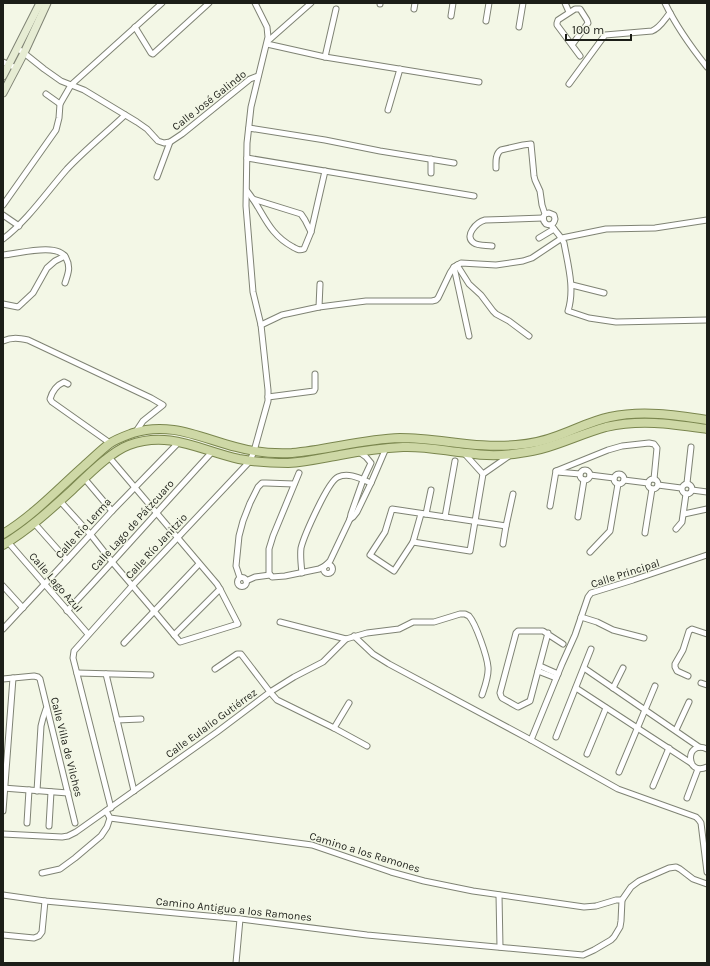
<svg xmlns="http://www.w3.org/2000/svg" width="710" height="966" font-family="Karla,sans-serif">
<rect width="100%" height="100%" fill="#f3f7e6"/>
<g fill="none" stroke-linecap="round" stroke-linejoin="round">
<g stroke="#7f8374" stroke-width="7">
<g id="minor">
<path d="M565,3L569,12"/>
<path d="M665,3C676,26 691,47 707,67"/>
<path d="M380,4V3"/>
<path d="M414,9L415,3"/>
<path d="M451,16L453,3"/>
<path d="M486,21L489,3"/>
<path d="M135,27L151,53L153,54L209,3"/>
<path d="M519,27L523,3"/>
<path d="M268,41L311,3"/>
<path d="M267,44L325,57L479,82"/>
<path d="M572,45L588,23L587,20L580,9H575L558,20L557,23V25L580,56"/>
<path d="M17,48L24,53L44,69L61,81L84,90L137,122L147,129L158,141L164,143L170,142L182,134L250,79L258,76"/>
<path d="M325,57L336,9"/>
<path d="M3,62L16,68"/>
<path d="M569,84L605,35L652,31C660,28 664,20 670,13"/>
<path d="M46,94L60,104"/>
<path d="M388,110L400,69"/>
<path d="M249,128L325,140L380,151L454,163"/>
<path d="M247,158L474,196"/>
<path d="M496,168C496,162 495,154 501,150L523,145L531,144L534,176L535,180L540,191L542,205L545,214C542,218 543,221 546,224C551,226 554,224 555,219L554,215L549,213L545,214"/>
<path d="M431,173V159"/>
<path d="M157,177L170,142"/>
<path d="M247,191C264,212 267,233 293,247C297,249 299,251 304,249L311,232L325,171"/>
<path d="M253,199L301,214L305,220L311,232"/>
<path d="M3,205L56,130L59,118L60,104L71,85L162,3"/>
<path d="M3,215L19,226"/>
<path d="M551,225C555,231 561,236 564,243C568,265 575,289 568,311L589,318L616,322L707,320"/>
<path d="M539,238L554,229"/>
<path d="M3,239C28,220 46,193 67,169C85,150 106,133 125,115"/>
<path d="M492,246C487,245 478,246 474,243C463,236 477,222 485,220L543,218"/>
<path d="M3,255C18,254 58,242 66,258C71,267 68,274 65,283"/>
<path d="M457,265L469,284L481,295L493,311L496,314L509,321L529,336"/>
<path d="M454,267L469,336"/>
<path d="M572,285L604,293"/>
<path d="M3,304L18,307L33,293L47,268L55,261L65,256"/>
<path d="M319,307L320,284"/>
<path d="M261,325L282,315L319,307L366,301H432L436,300L438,298L450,273L454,267L461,263L496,265L523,261L532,258L562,238L606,229L655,228L707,220"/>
<path d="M3,341C12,337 19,338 28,340L151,398L163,405L143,421L135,433"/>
<path d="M68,384L64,382C57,385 52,392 50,399L52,402L110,443"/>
<path d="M268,397L314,391L315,389V374"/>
<path d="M464,453L483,474"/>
<circle cx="585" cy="475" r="5"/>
<path d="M556,471L608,450L622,446L649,443L654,444L657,448L654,479"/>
<path d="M557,472L580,474"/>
<path d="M299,473L273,536L269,549V573L272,577L285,576L319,569L325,566L330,561L350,519L351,514L363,480L371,463L366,457L359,452"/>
<circle cx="619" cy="479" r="5"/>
<path d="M590,475L614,478"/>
<path d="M84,478L112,511"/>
<circle cx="653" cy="484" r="5"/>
<path d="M624,480L648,483"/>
<path d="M687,483L691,447"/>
<circle cx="687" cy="489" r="5"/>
<path d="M658,485L681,488"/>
<path d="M692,490L707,492"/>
<path d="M60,501L91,535L113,563L154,611L180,642L238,624L220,589L217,584L109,457"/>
<path d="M550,506L556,471"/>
<path d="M421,514L413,542L394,571L370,555L385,532L392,509L506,526"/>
<path d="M426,514L431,490"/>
<path d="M684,514L707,509"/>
<path d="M445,517L455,461"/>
<path d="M578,517L584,480"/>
<path d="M350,519L353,517L357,512L371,483L386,448"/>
<path d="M35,524L67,560"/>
<path d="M676,529L682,522L686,494"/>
<path d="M645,533L652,489"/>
<path d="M8,542L88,634"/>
<path d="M413,542L470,551L483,474L509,456"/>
<path d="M503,544L506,526L513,494"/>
<path d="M590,552L610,531L618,484"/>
<circle cx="328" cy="569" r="4.5"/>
<path d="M302,573C301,564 300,556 301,548C304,536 328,481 338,477C349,472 361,479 371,483"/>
<circle cx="242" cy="582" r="4.5"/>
<path d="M240,578L236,566L239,536L243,521L250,503L258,487L262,483H266L294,484"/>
<path d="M246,581L255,577L270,575"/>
<path d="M3,586L23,608"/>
<path d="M67,611C116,559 163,505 212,452"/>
<path d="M581,617L597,622L613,630L644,638"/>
<path d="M280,622L346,639"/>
<path d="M3,629L67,560L112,511L179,442"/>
<path d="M548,633L530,701L518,707L502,698L501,696L500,693L516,633L518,631H543L563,644"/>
<path d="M174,635L220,589"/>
<path d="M354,636L373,654L389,664L531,740L618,789L696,817L699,820L701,823L707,872"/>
<path d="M124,643L199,564"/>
<path d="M540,666L558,674"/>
<path d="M584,668L699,747"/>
<path d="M215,669L237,654H241L270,692L277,700L334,728L367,746"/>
<path d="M538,671L556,678"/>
<path d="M77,673L151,675"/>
<path d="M106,674L134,791"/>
<path d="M688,676L677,671L675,667V664L683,650L689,631L692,629L707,634"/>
<path d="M3,679L34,676L38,677L40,679L75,823"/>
<path d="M701,683L707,685"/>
<path d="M576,688L691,763"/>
<path d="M613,688L623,668"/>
<path d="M117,720L141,719"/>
<path d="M334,728L349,703"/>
<path d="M676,730L689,702"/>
<path d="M556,737L591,649"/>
<path d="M531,740L562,664L575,635L588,597L591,593L633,580L707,555"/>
<path d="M707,749C685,739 685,777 707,767"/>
<path d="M587,754L606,708"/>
<path d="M619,772L655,686"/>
<path d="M653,786L669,748"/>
<path d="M3,788L68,793"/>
<path d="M37,791L41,726L43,718L46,709"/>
<path d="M687,798L698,769"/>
<path d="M111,808L73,658L74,651L132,586L250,461L254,451L268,401V390L261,325L253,292L246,206L247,143L251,107L268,37L267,27L255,3"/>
<path d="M3,811L13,678"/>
<path d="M106,811L110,818L312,845L391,872L424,881L473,891L584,907L596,906L616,900H622"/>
<path d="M27,823L29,790"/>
<path d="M49,826L51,792"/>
<path d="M3,834L62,837L68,836L76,832L217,732L270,692L294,677L323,662L346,639L367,633L399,629L413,622H434L460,614H465L469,616C476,624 487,656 488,667C489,676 485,686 482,695"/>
<path d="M42,873L60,869L75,858L101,836L107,827L110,818"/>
<path d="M3,895L45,901L241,919L367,935L583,955L594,950L611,940L614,937L620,927L621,921L622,900L631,887L639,881L669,868L676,867L680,869L693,879L707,884"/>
<path d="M499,895L500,947"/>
<path d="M3,935L34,938L39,936L42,932L45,901"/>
<path d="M236,963L240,919"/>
</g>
</g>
<g stroke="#7f8374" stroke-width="9">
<g id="secondary">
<path d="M3,76L40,3"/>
<path d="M3,93L24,53L47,3"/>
</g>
</g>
<g stroke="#7a864e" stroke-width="10">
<g id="primary">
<path d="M3,534C33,516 58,489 84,466C92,459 100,451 109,444C116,439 125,436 133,433C170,421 201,438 236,447C254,452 273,454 292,453C328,450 363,439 400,438C439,438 477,449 516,445C530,444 544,441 557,436C574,430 591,421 610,417C642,410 675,415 707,420"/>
<path d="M3,545C28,530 49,511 71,491C86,477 110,452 129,445C170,430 201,451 239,459C255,462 272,463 288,463C306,462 323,458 340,455C361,451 382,448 403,447C425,446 446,451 467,453C485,456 502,456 520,453C550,450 577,435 606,427C641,419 672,424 707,429"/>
</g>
</g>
<use href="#minor" stroke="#fff" stroke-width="5"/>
<use href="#secondary" stroke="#e6ecd3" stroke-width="7"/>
<use href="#primary" stroke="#ced8a6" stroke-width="8"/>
</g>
<g text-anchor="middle" stroke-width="3" stroke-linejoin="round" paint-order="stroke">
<g font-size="11" fill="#1c1e18" stroke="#f3f7e6">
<text transform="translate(209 100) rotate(-38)" y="4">Calle José Galindo</text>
<text transform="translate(132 525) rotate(-48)" y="4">Calle Lago de Pátzcuaro</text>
<text transform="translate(83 528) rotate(-48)" y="4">Calle Río Lerma</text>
<text transform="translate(156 546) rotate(-47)" y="4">Calle Río Janitzio</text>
<text transform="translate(625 573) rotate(-18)" y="4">Calle Principal</text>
<text transform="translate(56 582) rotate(49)" y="4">Calle Lago Azul</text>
<text transform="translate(211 723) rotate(-36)" y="4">Calle Eulalio Gutiérrez</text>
<text transform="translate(67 747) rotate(76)" y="4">Calle Villa de Vilches</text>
<text transform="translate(365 852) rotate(17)" y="4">Camino a los Ramones</text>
<text transform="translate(234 909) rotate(6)" y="4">Camino Antiguo a los Ramones</text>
</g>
</g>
<rect width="710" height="966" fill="none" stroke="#1c1e18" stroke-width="8"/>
<path d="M566 34v6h65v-6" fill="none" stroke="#1c1e18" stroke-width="2"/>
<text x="572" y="34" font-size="12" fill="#1c1e18" stroke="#f3f7e6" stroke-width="3" paint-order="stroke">100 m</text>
</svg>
